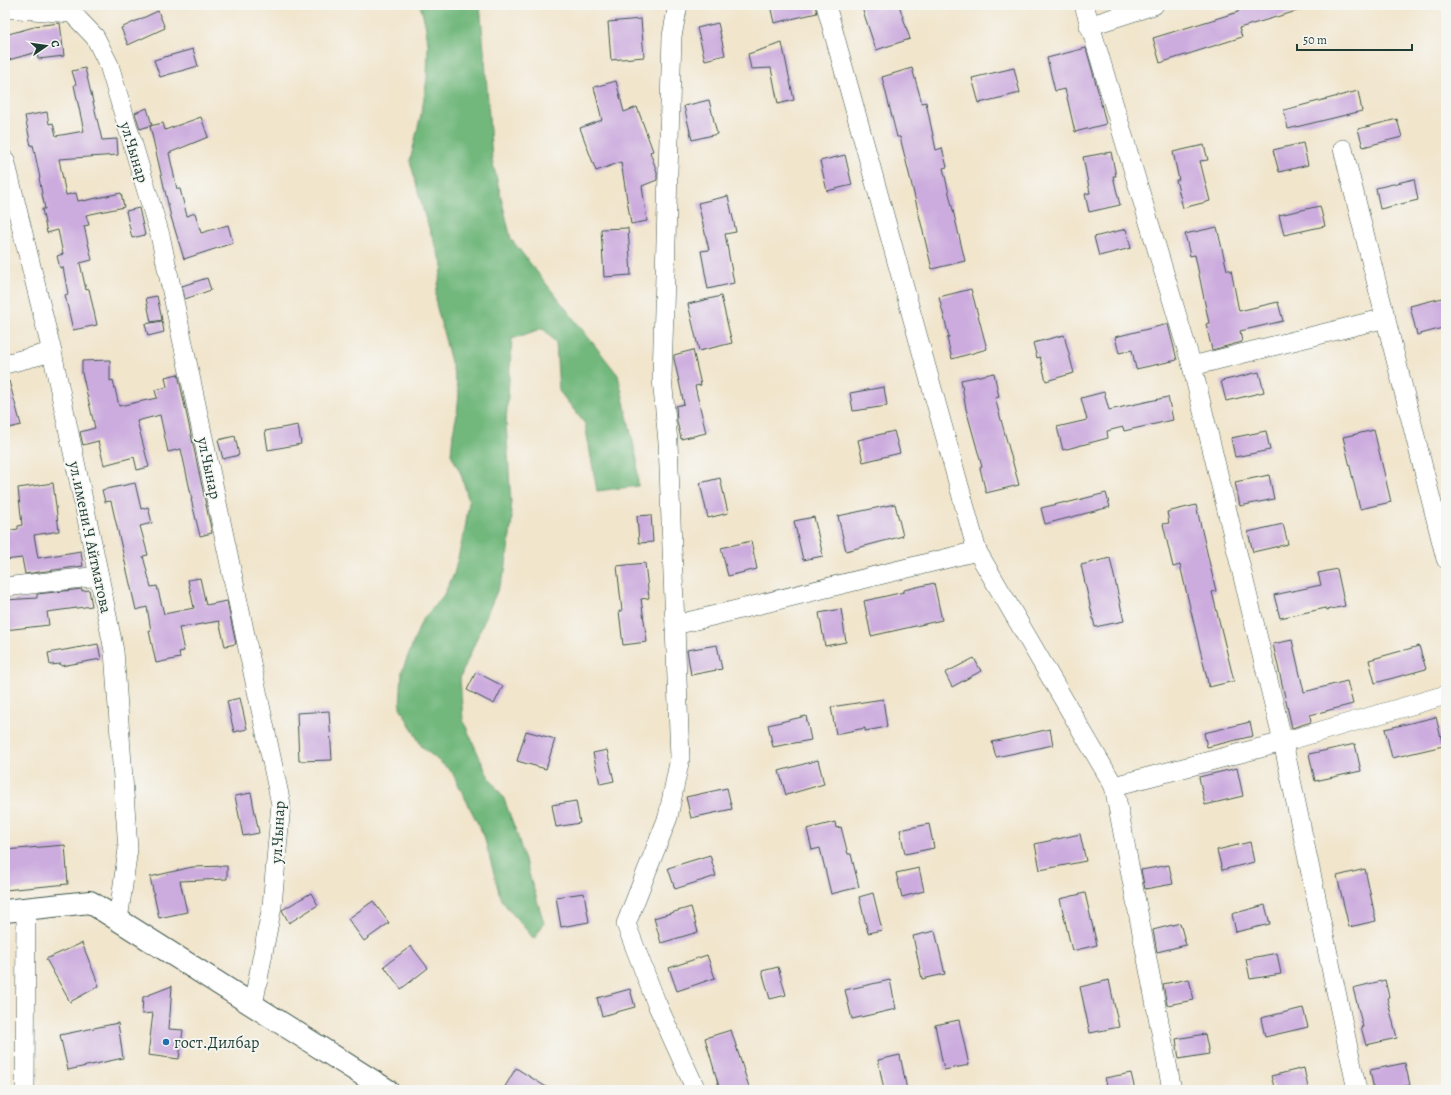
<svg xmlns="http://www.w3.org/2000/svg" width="1451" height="1095" font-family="Alegreya,serif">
<rect width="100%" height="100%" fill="#f6f6f2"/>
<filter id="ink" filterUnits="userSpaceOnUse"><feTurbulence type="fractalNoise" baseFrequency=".025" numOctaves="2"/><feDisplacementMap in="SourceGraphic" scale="8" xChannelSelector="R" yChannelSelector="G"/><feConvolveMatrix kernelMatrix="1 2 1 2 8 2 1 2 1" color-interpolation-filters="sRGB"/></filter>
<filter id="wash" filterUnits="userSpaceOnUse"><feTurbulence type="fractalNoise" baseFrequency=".012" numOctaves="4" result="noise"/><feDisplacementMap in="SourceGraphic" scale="16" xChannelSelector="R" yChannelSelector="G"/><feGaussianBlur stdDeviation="0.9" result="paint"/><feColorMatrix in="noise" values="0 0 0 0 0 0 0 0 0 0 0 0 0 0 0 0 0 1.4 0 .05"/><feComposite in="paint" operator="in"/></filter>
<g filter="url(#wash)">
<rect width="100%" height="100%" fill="#f1e5cc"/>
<path fill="#72b87d" stroke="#487a58" d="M420,5H480L485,60L492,159L511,239L618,375L637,460L638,486L597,491L585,424L559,391L556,343L543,328L512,339L506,422L512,520L505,572L460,678L463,720L487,774L504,799L517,834L544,923L534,939L501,900L484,836L452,772L422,747L400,707L402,671L422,620L443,596L454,574L465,529L469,502L461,474L451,454L453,433L457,414L459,393L436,304V292L443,266L425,217L410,161L422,110L427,79L428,43L425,23Z"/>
<g id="blocks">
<g fill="#ccacde">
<path d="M770,5H815L817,13L774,23Z"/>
<path d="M861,5H899L910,39L876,50Z"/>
<path d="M1253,5H1306L1307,8L1239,28L1242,37L1160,63L1153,38L1238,12V10Z"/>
<path d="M158,11L165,28L128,45L121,28Z"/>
<path d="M641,19L644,57L611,60L608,22Z"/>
<path d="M60,23L64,56L38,59L37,52L5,61V35L34,27V26Z"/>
<path d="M718,23L725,55L705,60L697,28Z"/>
<path d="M782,43L794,100L778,104L771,68L751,69L748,54Z"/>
<path d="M1086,48L1098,91L1106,124L1075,132L1065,89L1055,91L1047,58Z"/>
<path d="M193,49L198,66L160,77L154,60Z"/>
<path d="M85,68L102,140L117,139L118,155L59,159L66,195L76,193L78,201L83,200V201L121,193L124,207L86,215L89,225L84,226L92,260L80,263L86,290L89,289L97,325L73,330L65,295L68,294L63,267L60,268L57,256L63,254L58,230L47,233L42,209H45L39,178H40L33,145L31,146L25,116L47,112L49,124L53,123L56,136L84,131L74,85L76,84L72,71Z"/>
<path d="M912,68L922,103L926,102L936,150L942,148L947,167L943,168L965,261L932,269L915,198L900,137H897L882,77Z"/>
<path d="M1014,68L1020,93L979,103L972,78Z"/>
<path d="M616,81L624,112L637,107L653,151L650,152L657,172V180L642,186L647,221L631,224L621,162L596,171L580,128L602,120L594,87Z"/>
<path d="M1358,91L1362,111L1288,129L1284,110Z"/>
<path d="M709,100L717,134L692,140L684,106Z"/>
<path d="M147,108L152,125L140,129L135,113Z"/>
<path d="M201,117L208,137L169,153L177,189H180L187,216L195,213L201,233L228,225L233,243L184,259L171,217L150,126L163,123L165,130Z"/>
<path d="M1397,119L1402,137L1363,147L1358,129Z"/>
<path d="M1303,143L1308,165L1279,172L1273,150Z"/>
<path d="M1204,145L1208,160L1200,161L1210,201L1183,208L1176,180H1179L1173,152Z"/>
<path d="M1111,152L1116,176H1113L1120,205L1089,212L1085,194L1090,193L1083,157Z"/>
<path d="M845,155L852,185L827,191L820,161Z"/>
<path d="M1414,179L1418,200L1380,209L1376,188Z"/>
<path d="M728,196L736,232L725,234L734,283L708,289L701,251L709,250L698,203Z"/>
<path d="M1320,206L1325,226L1284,235L1279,215Z"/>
<path d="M139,208L145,235L132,238L126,211Z"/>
<path d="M1217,227L1227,270H1231L1239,311L1278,302L1283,321L1240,331L1242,342L1212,350L1206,324L1209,323L1195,255L1190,256L1185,234Z"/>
<path d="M628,228L631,275L604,277L601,229Z"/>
<path d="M1126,229L1131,248L1099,256L1094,237Z"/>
<path d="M207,278L211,290L185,299L182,286Z"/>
<path d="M971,289L987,349L952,359L947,338L949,337L939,297Z"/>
<path d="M157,296L162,320L151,322L146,298Z"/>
<path d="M721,296L732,343L699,351L688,304Z"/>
<path d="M1446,297V327L1417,335L1410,306Z"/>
<path d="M162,321L164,332L148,336L145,324Z"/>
<path d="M1168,324L1177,360L1136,369L1132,350L1119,353L1115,337Z"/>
<path d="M1064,335L1074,373L1046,381L1040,357L1037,358L1033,343Z"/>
<path d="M693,350L701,385L695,386L706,433L681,439L677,421L676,406L684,404L674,359V355Z"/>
<path d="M110,360V381L113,380L119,406L157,398L155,390L167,387L165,377L178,374L212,533L200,536L191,499H192L181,449L168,452L160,415L137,421L149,467L137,470L134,457L104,465L98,441L83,445L80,432L95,428L82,373V361Z"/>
<path d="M1259,372L1264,392L1226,401L1221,381Z"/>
<path d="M994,373L999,397L995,398L1019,485L986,493L980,468L982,467L966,409L961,380Z"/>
<path d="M5,381H9L21,425L5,429Z"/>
<path d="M884,387L887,406L853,411L850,393Z"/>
<path d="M1104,392L1109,410L1168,397L1173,420L1124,431L1123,427L1107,431L1108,438L1063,450L1057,427L1087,420L1081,398Z"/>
<path d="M298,425L301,444L268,450L265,431Z"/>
<path d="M1374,430L1391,502L1360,509L1343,437Z"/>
<path d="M894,431L900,453L863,462L858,440Z"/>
<path d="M1266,431L1270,450L1235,457L1231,438Z"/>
<path d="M235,436L239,455L223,459L218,440Z"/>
<path d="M1269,475L1274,499L1240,506L1235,482Z"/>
<path d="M720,478L728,513L708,518L700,483Z"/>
<path d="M53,483L59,531L34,535L38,558L81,551L83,566L25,574L22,558L5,560V531L18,529V526L22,525L18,488Z"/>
<path d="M135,483L141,509L148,507L152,523L140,526L148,555L143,556L151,587L157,586L164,614L194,608L188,580L200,578L206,605L227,601L236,644L225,646L219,621L179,628L184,651L179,652L180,658L156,663L149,631H151L147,607L136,610L111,501L105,502L102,490Z"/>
<path d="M1106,493L1110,507L1045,524L1041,508L1066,502V503Z"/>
<path d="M895,504L903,536L846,551L838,516Z"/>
<path d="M1196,505L1216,591L1212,592L1234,681L1209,687L1180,565L1173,567L1163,524L1169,523L1167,512Z"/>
<path d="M651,515L653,542L639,543L637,516Z"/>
<path d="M814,517L823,556L803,560L794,521Z"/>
<path d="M1283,524L1288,544L1253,552L1248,532Z"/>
<path d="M751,541L757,569L728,576L721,548Z"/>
<path d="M1110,558L1124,621L1095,627L1081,565Z"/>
<path d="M645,563L649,598L641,599L647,642L623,645L619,611H622L617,566Z"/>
<path d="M1337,569L1345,606L1327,610L1326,608L1280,618L1274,595L1321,585L1318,573Z"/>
<path d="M934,583L942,620L871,636L864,601L904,592V590Z"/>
<path d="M82,589V591L89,590L92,606L47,612L49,625L5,630V600L37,598V594Z"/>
<path d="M841,609L846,642L825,646L819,613Z"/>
<path d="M1292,640L1304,692L1347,681L1353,704L1310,715L1311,722L1292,728L1273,644Z"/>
<path d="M98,644L101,659L61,666V664L50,665L48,653Z"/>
<path d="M717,645L722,669L691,675L687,650Z"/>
<path d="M1419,646L1426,669L1375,683L1369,660Z"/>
<path d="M974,658L981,671L952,687L945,673Z"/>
<path d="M476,672L503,686L494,704L467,690Z"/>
<path d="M240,698L247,729L234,732L227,701Z"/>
<path d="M883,699L887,727L865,731V728L836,734L831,707Z"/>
<path d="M329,711L332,760L299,761L297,713Z"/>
<path d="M806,716L811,740L773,747L768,725Z"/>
<path d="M1436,717L1443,746L1392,758L1385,729Z"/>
<path d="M1250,722L1253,736L1207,747L1204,733Z"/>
<path d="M1050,729L1053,745L996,757L992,742Z"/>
<path d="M526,731L555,739L546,769L517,761Z"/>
<path d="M1355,744L1361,771L1315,781L1309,754Z"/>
<path d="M607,750L614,781L600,784L593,753Z"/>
<path d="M818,760L824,784L786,795L779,771Z"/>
<path d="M1237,768L1243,796L1205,805L1199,777Z"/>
<path d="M727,788L732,809L691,818L686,797Z"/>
<path d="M251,793L259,833L243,836L235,796Z"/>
<path d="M576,801L580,823L556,827L552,805Z"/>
<path d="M835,822L836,828L841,827L848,854H851L859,887L831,894L820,848L812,850L807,829Z"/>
<path d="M929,824L934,848L905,854L900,830Z"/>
<path d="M1080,834L1086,861L1040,870L1035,844Z"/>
<path d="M1250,842L1254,862L1222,870L1217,850Z"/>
<path d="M65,845L68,884L5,890V850Z"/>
<path d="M710,855L716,876L675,889L668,868Z"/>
<path d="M1169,865L1173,884L1145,889L1141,870Z"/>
<path d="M227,866V879L180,881L187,912L159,918L150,877L192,867Z"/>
<path d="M919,868L924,891L902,897L896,873Z"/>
<path d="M1365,869L1376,921L1349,927L1337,876Z"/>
<path d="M311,893L318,905L289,923L282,910Z"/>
<path d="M584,893L589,922L561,927L556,897Z"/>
<path d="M873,893L882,930L868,933L859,897Z"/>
<path d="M1085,893L1097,945L1072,951L1060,899Z"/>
<path d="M373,901L389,923L364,941L348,919Z"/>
<path d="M1265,905L1270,924L1236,932L1232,914Z"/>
<path d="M691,907L698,932L661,943L654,918Z"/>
<path d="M1180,923L1186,945L1157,952L1153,930Z"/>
<path d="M935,931L945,974L922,979L913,936Z"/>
<path d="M82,943L99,986L70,1002L46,959Z"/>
<path d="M411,946L428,968L401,989L384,966Z"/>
<path d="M1277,953L1281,974L1250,979L1246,959Z"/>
<path d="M707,955L715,978L677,991L669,968Z"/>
<path d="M778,967L786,995L770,999L762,971Z"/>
<path d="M1189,979L1194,1000L1167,1005L1163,984Z"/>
<path d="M890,980L896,1009L852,1019L845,990Z"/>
<path d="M1109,980L1119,1027L1090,1033L1080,987Z"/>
<path d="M1385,980L1389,997L1387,998L1397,1038L1366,1045L1361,1027H1363L1353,988Z"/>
<path d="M172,986L169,1029L183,1030L179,1059L148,1055L153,1013L142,1014L143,997Z"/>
<path d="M630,989L635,1007L602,1016L597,998Z"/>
<path d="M1303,1008L1308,1027L1265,1037L1261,1018Z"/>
<path d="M959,1020L969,1065L944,1070L935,1025Z"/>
<path d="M118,1023L123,1058L68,1070L60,1035Z"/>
<path d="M731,1030L750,1090H720L705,1038Z"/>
<path d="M1205,1034L1209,1054L1179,1059L1176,1039Z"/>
<path d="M900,1055L907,1090H884L878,1060Z"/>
<path d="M1405,1063L1410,1085L1385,1090H1374L1370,1070Z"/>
<path d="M516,1068L551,1090H503Z"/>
<path d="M1304,1068L1308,1088L1300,1090H1275L1271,1076Z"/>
<path d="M1131,1073L1135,1090H1108L1105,1078Z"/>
</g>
</g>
</g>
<g filter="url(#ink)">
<use href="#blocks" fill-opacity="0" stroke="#3e564b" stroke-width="1"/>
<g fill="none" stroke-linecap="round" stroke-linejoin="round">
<g stroke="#3e564b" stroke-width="20">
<g id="minor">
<path d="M678,5L672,36L662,378L668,442L680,758L668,817L626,924L656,1002L696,1090"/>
<path d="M826,5L977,551L1114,786L1172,1090"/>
<path d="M1084,5L1192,366L1283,742L1357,1090"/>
<path d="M5,8L72,13L95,37L109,65L160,235L281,804L272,906L253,1005"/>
<path d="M1089,26L1154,5"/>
<path d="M1343,149L1446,559"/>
<path d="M5,160L52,352L99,576L114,651L128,849L118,920"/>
<path d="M5,364L52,352"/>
<path d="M1192,366L1386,318"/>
<path d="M5,587L99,576"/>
<path d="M675,625L977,551"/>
<path d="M1114,786L1283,742L1446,695"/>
<path d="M25,1090L26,909"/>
</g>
</g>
<g stroke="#3e564b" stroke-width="24">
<path id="tertiary" d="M5,911L90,902L387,1090"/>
</g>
<use href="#minor" stroke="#fff" stroke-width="19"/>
<use href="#tertiary" stroke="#fff" stroke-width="22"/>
</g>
</g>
<circle fill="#1f6fb2" stroke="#f6f6f2" stroke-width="1.5" cx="166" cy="1042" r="4"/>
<g text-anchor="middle" stroke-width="3.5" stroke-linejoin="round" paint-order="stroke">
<g font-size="16" fill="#1f3d34" stroke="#f6f6f2">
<text transform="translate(135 152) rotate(73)" y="6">ул.Чынар</text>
<text transform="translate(210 468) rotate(78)" y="6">ул.Чынар</text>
<text transform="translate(91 537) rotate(78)" y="6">ул.имени.Ч Айтматова</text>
<text transform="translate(277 832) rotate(-87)" y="6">ул.Чынар</text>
</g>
<g font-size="16" fill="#1f3d34" stroke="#f6f6f2" text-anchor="start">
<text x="174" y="1048">гост.Дилбар</text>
</g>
</g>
<rect width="1451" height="1095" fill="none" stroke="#f6f6f2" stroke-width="20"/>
<g transform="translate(46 46) rotate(77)" stroke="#f6f6f2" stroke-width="3" paint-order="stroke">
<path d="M0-3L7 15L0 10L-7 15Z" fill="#1f3d34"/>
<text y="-6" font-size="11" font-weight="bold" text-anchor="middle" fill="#1f3d34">С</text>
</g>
<path d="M1297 44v6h115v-6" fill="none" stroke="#1f3d34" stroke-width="2"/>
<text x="1303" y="44" font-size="12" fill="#1f3d34" stroke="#f6f6f2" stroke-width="3" paint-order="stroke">50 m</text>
</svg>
